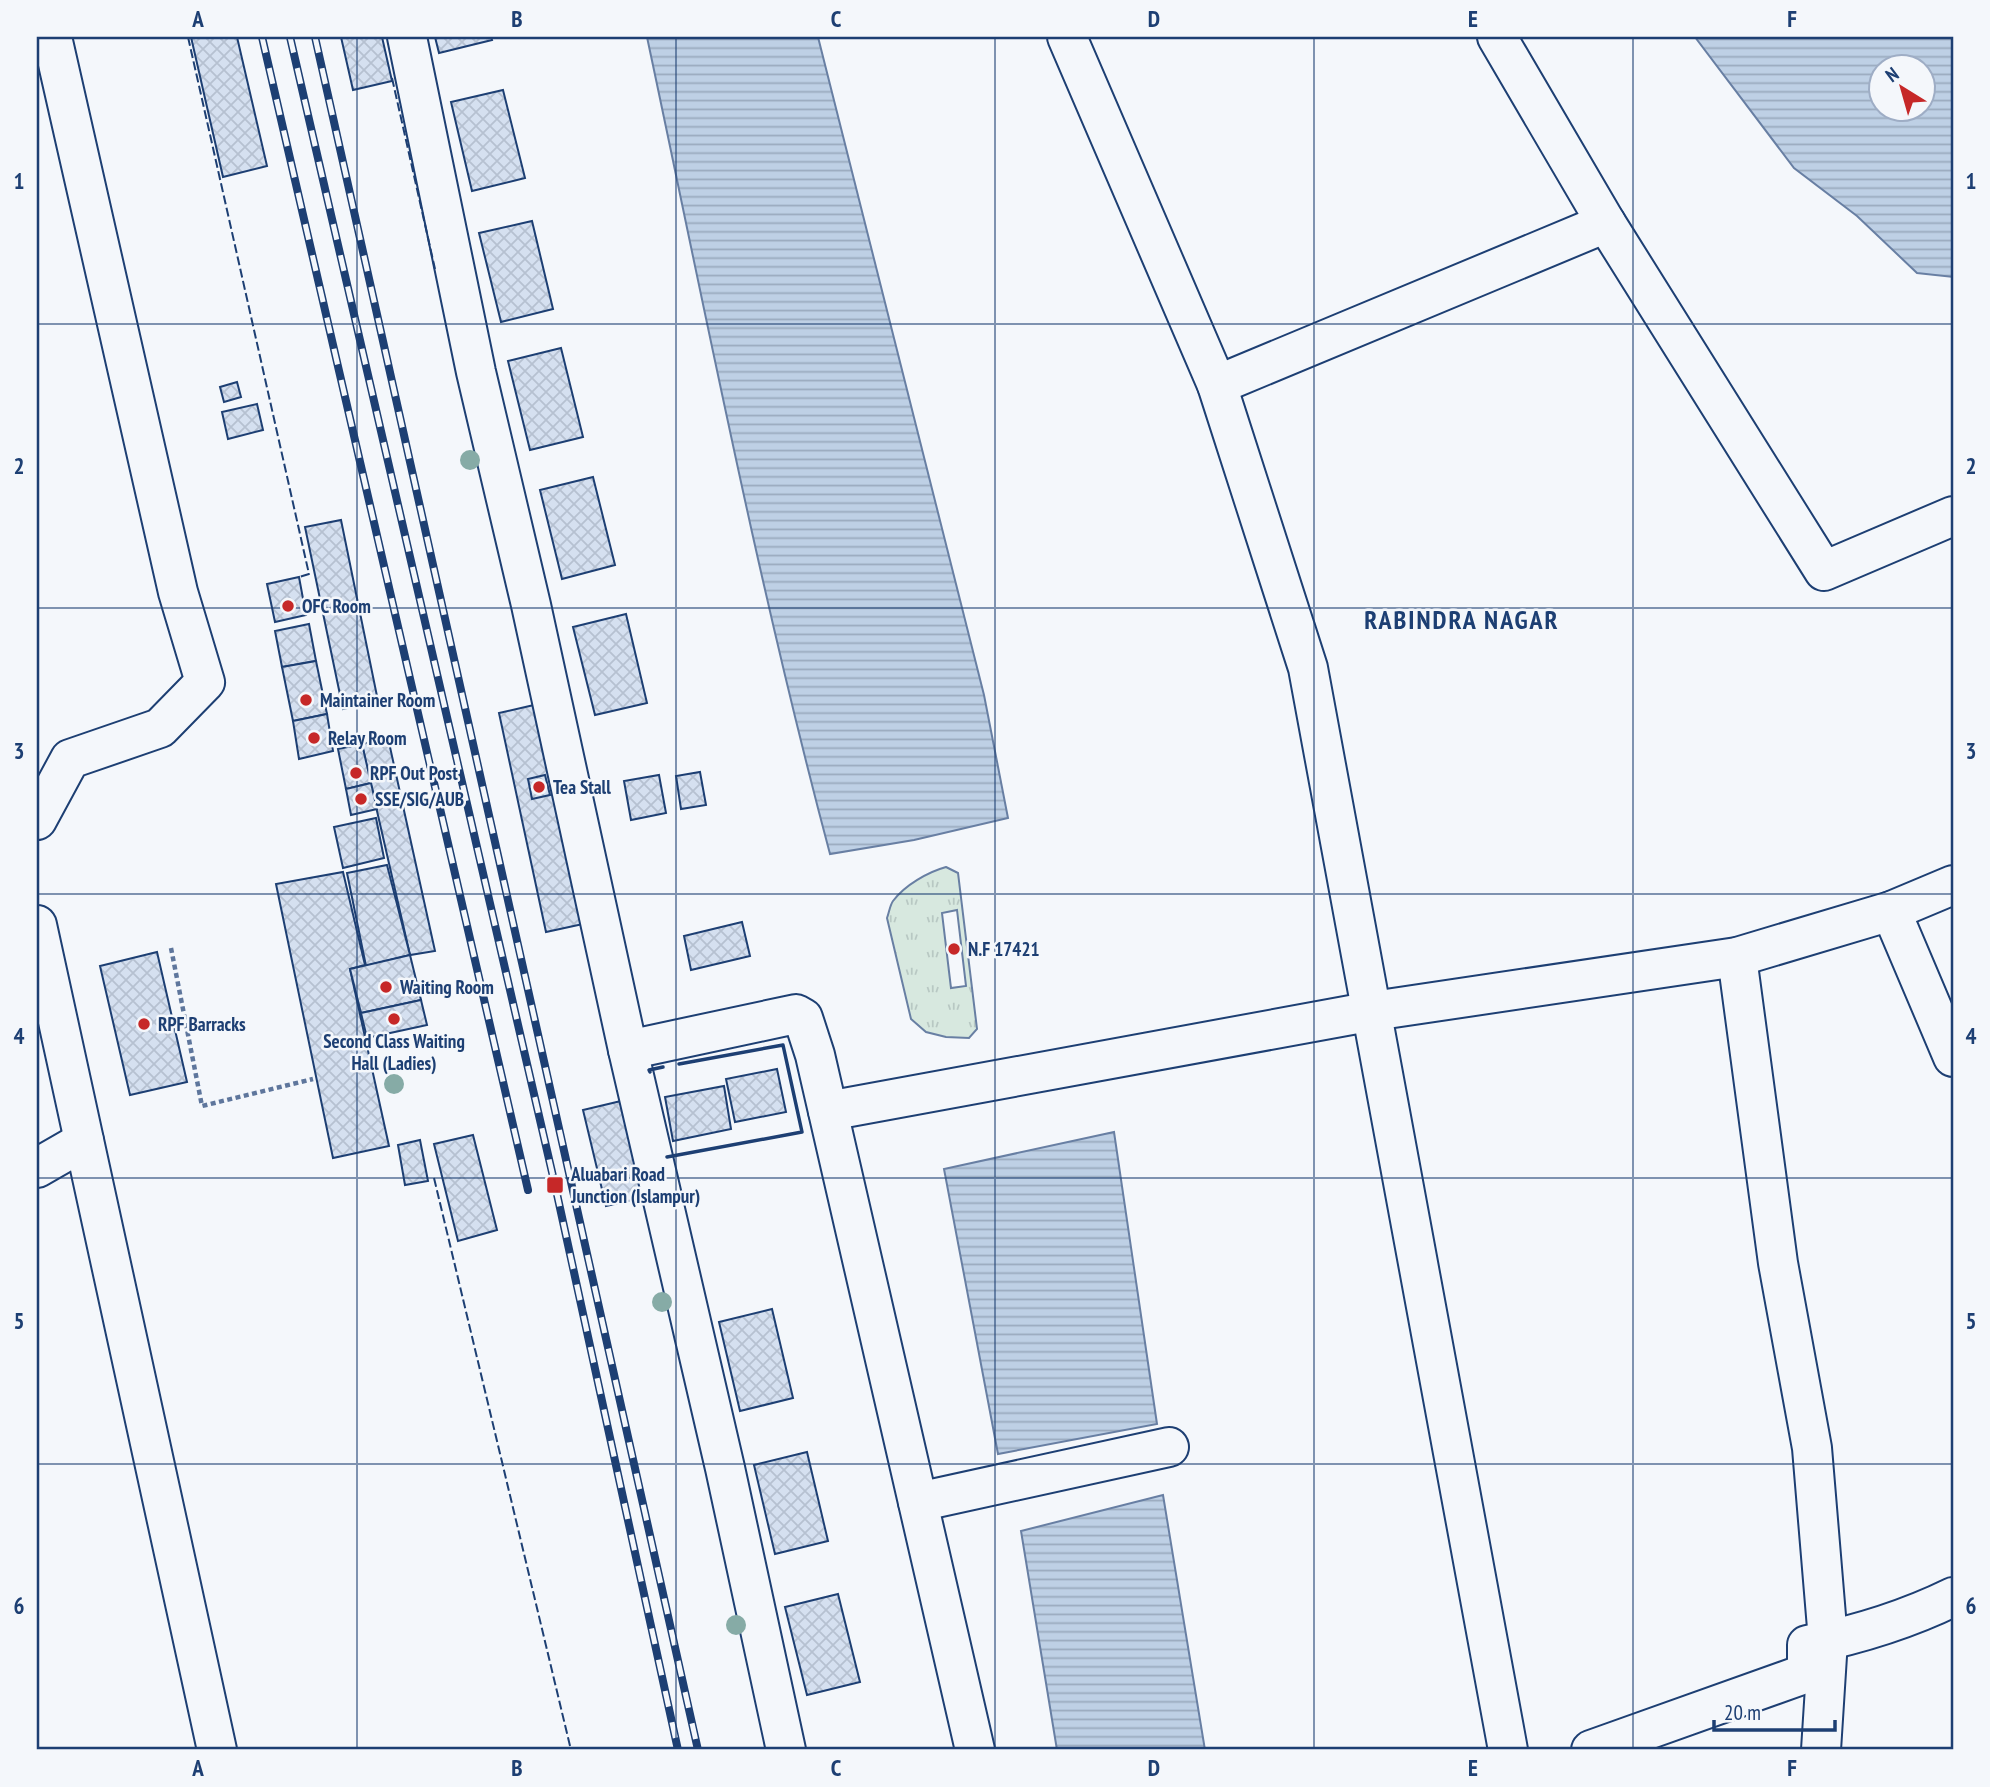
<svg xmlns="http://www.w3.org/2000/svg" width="1990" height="1787" font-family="'PT Sans Narrow',sans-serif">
<defs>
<pattern id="grass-tufts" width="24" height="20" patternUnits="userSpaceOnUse" patternTransform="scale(1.75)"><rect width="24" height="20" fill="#d7e8df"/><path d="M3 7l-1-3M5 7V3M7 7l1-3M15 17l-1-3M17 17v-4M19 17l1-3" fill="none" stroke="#b8c8c3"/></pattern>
<pattern id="water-rules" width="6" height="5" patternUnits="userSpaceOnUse" patternTransform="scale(1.75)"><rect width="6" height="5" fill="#bed0e5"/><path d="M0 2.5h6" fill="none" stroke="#9aaabe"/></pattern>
<pattern id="building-cross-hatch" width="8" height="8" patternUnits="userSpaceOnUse" patternTransform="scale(1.75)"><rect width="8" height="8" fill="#d5e0f0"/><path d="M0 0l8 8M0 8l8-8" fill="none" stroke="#b6c1d1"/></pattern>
</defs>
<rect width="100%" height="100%" fill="#f4f7fb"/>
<path fill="url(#grass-tufts)" stroke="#687fa3" stroke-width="2" fill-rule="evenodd" d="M946,867L958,873L977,1029L969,1038L946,1037L926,1032L911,1019L887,918C889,913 890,905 893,901C905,885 928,872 946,867ZM957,910L966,986L951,988L942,913Z"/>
<g fill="url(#water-rules)" stroke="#687fa3" stroke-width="2" fill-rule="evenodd">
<path d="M647,37H818L984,695L1008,818L914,840L830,854C758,584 705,310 647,37Z"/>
<path d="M1695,37H1953V277L1917,273L1857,216L1794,168ZM1882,66H1924V108H1882Z"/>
<path d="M1114,1132L1157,1424L998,1454L944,1169Z"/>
<path d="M1163,1495L1205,1750H1057L1021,1531Z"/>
</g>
<g fill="url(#building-cross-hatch)" stroke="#1d3f73" stroke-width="2">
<path d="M191,37H237L267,166L223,177Z"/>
<path d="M341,37H382L392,81L353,90Z"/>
<path d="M435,37H491L492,40L439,53Z"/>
<path d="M503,90L525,178L472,191L451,102Z"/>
<path d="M532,221L553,309L501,322L479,233Z"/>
<path d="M561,348L583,437L530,450L508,361Z"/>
<path d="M237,382L241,397L224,402L220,387Z"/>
<path d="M257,404L263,430L228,439L222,412Z"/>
<path d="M593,477L615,565L562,579L540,490Z"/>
<path d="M341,520L378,701L343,709L305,527Z"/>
<path d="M299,577L306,615L275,622L267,584Z"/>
<path d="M626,614L647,703L595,715L573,627Z"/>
<path d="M309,624L316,661L282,667L275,631Z"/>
<path d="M316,661L327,714L293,721L282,667Z"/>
<path d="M534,705L583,924L546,932L499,713Z"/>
<path d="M327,714L333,751L299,759L293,721Z"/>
<path d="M388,738L435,951L410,955L366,763L362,744Z"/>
<path d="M362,744L371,783L346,789L338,749Z"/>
<path d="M700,772L706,805L681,809L676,776Z"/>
<path d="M545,775L550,795L532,799L528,779Z"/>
<path d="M659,775L666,813L631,820L624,781Z"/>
<path d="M371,783L377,809L351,815L346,789Z"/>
<path d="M376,818L384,858L343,868L334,827Z"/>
<path d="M387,865L410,955L366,966L347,873Z"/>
<path d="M343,872L365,965L350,969L389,1146L333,1158L276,884Z"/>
<path d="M742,922L750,956L691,970L684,936Z"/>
<path d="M157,952L187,1082L130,1095L100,966Z"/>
<path d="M410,955L421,1000L361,1013L350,969Z"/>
<path d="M421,1000L427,1025L367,1038L361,1013Z"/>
<path d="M777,1069L786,1112L735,1122L726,1079Z"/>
<path d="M724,1086L731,1129L673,1141L665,1097Z"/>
<path d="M621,1101L645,1197L606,1206L583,1110Z"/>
<path d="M473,1135L497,1230L458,1241L434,1144Z"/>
<path d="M420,1140L428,1181L405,1185L398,1145Z"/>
<path d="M772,1309L793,1398L740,1411L719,1322Z"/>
<path d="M807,1452L828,1541L775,1554L754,1465Z"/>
<path d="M838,1594L860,1682L807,1695L785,1607Z"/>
</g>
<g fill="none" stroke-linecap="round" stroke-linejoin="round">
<g stroke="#1d3f73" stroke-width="42">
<g id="minor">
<path d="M407,37L476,372L531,605L628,1050"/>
<path d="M1067,37L1217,385L1308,668L1508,1750"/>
<path d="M1497,37L1606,223L1824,571L1953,516"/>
<path d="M1217,385L1606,223"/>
<path d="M37,820L70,759L160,728L205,682L178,592L52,37"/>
<path d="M1891,911L1953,1057"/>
<path d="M37,925L217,1750"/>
<path d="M1737,957L1778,1263L1812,1448L1828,1640L1821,1750"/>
<path d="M828,1111L1373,1011L1737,957L1891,911L1953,885"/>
<path d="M37,1168L84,1141"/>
<path d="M918,1502L1169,1447"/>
<path d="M786,1750L725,1468L628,1050L796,1014L803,1018L815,1055L975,1750"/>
<path d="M1591,1750L1807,1673V1645C1856,1635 1908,1619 1953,1597"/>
</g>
</g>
<path stroke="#5e769c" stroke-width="4.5" stroke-dasharray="5 3.5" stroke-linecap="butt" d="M171,948L202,1106L313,1079"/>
<use href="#minor" stroke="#f4f7fb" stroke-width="38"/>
<g stroke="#1d3f73" stroke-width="8">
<g id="rail">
<path d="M262,37L528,1190"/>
<path d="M290,37L555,1185L678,1750"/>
<path d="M315,37L698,1750"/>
</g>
</g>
<use href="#rail" stroke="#f4f7fb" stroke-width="5" stroke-dasharray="16" stroke-linecap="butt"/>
<g stroke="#1d3f73" stroke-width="2" stroke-dasharray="9 3.5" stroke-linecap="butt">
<path d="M188,37L309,574L299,577"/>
<path d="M392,78L435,269"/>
<path d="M434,1178L571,1750"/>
</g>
<g stroke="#1d3f73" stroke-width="3.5">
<path d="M650,1072L649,1070L663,1067"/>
<path d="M667,1157L802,1132L783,1045L679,1064"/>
</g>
</g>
<g fill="#86aba6">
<circle cx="470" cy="460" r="10"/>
<circle cx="394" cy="1084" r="10"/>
<circle cx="662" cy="1302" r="10"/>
<circle cx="736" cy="1625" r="10"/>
</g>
<path fill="none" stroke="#1d3f73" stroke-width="2" stroke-opacity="0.55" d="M357,37V1750M676,37V1750M995,37V1750M1314,37V1750M1633,37V1750M37,324H1953M37,608H1953M37,894H1953M37,1178H1953M37,1464H1953"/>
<g fill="#c62828" stroke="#f4f7fb" stroke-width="2.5">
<circle cx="288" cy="606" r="7"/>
<circle cx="306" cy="700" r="7"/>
<circle cx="314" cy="738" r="7"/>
<circle cx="356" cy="773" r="7"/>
<circle cx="539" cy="787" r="7"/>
<circle cx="361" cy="799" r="7"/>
<circle cx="954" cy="949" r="7"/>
<circle cx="386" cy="987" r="7"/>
<circle cx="394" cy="1019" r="7"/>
<circle cx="144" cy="1024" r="7"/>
<rect x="546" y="1176" width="18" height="18" rx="3.5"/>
</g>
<g text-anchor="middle" stroke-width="5" stroke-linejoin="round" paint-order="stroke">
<g font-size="19" font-weight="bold" fill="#1d3f73" stroke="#f4f7fb" text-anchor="start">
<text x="302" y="613">OFC Room</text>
<text x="320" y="707">Maintainer Room</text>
<text x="328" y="745">Relay Room</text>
<text x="370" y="780">RPF Out Post</text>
<text x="553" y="794">Tea Stall</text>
<text x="375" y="806">SSE/SIG/AUB</text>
<text x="968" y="956">N.F 17421</text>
<text x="400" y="994">Waiting Room</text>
<text x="158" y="1031">RPF Barracks</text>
<text x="394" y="1048" text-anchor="middle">Second Class Waiting<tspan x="394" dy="22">Hall (Ladies)</tspan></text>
<text x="571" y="1181">Aluabari Road<tspan x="571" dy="22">Junction (Islampur)</tspan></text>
</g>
<g font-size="26" font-weight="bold" letter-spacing="2" fill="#1d3f73" stroke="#f4f7fb">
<text x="1462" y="629">RABINDRA NAGAR</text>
</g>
</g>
<rect width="1990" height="1787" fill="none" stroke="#f4f7fb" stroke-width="77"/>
<g transform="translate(1902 88) rotate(323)"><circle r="33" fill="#f4f7fb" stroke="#9eadc5" stroke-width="2"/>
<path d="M0-5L12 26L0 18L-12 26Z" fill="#c62828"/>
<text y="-10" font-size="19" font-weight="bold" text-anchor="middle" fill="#1d3f73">N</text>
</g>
<path d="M1714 1720v10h121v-10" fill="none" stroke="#1d3f73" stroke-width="3.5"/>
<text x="1724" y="1720" font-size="21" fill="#1d3f73" stroke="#f4f7fb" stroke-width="5" paint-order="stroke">20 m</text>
<rect x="38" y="38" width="1914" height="1710" fill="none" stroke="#1d3f73" stroke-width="2.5"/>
<g font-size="23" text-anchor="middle" font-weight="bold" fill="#1d3f73">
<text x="198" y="27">A</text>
<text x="517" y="27">B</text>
<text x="836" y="27">C</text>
<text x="1154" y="27">D</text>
<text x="1473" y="27">E</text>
<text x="1792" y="27">F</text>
<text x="19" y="189">1</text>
<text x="1971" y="189">1</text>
<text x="19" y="474">2</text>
<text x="1971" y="474">2</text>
<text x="19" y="759">3</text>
<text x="1971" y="759">3</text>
<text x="19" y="1044">4</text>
<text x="1971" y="1044">4</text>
<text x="19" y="1329">5</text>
<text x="1971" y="1329">5</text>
<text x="19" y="1614">6</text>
<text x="1971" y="1614">6</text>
<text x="198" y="1776">A</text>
<text x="517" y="1776">B</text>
<text x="836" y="1776">C</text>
<text x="1154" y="1776">D</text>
<text x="1473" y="1776">E</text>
<text x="1792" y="1776">F</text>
</g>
</svg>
